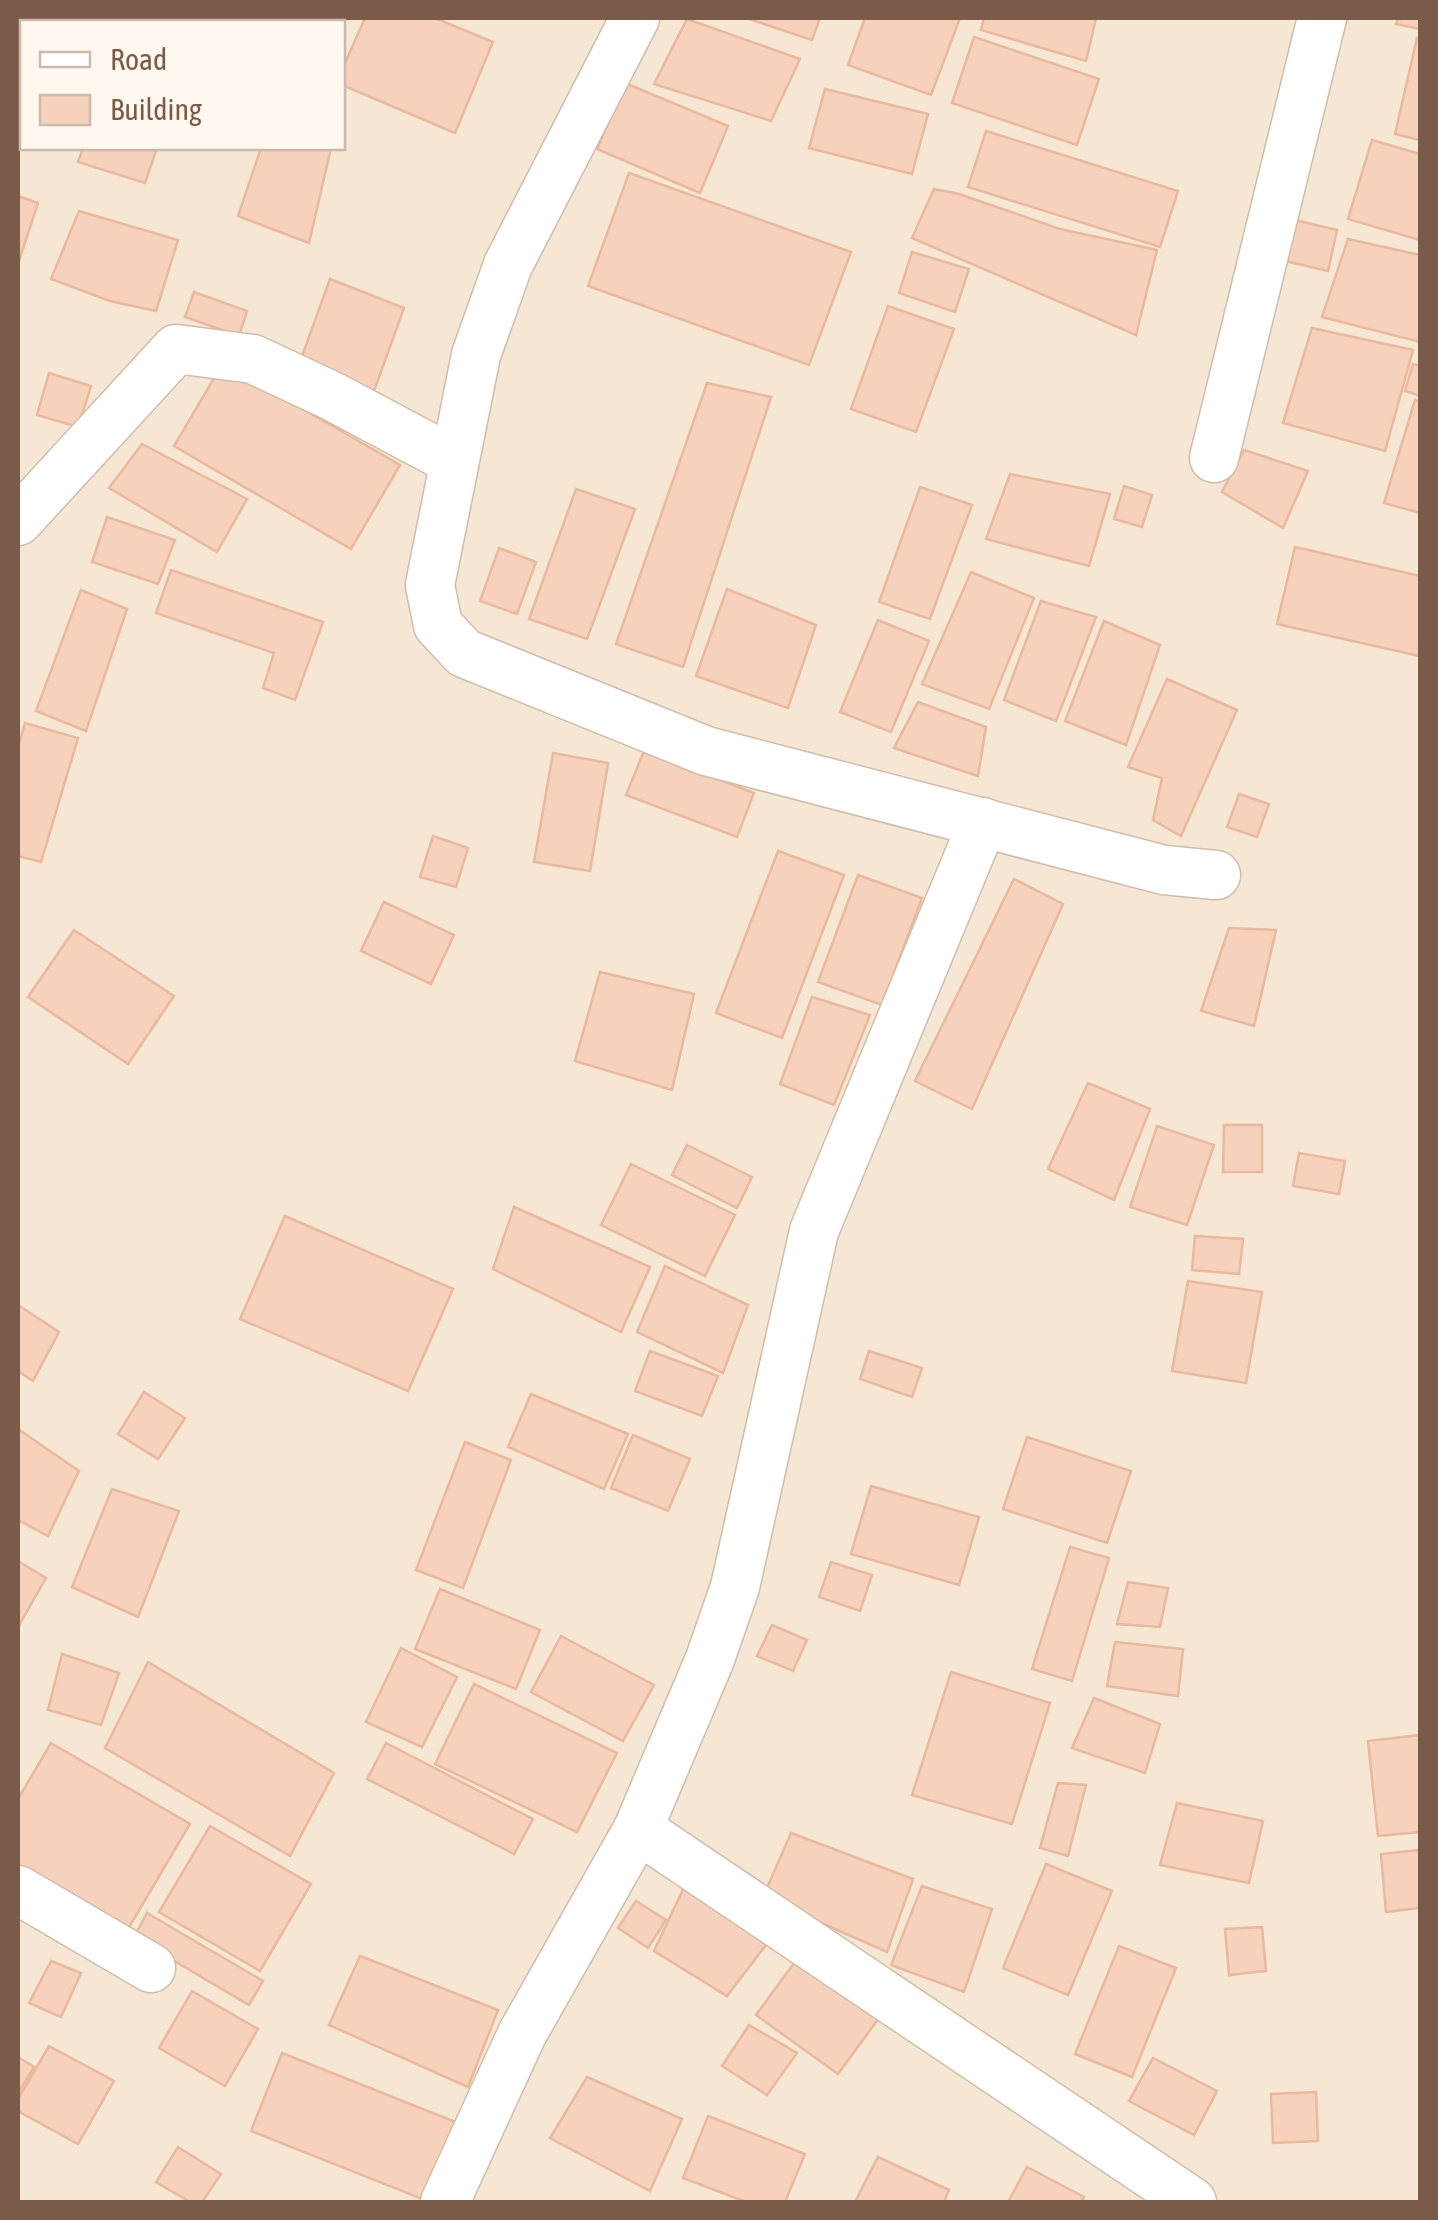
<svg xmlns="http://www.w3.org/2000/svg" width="1438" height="2220" font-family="'Asap Condensed',sans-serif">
<rect width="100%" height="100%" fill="#fef5e6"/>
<path fill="#f6e6d4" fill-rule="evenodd" d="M18,18H1420V2202H18ZM22,22H342V148H22Z"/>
<g fill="#f6d2bc" stroke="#eab89b" stroke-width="2.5">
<path d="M18,18H88L86,22H22V137L18,135Z"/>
<path d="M131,18H199V22H129Z"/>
<path d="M224,18H288L286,22H223Z"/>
<path d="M365,18H435L493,42L455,133L342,85V70Z"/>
<path d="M746,18H820L812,40Z"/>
<path d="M865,18H960L931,95L848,65Z"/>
<path d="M984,18H1096L1086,61L981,30Z"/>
<path d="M1398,18H1420V29L1396,24Z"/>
<path d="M687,19L800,59L771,121L654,84Z"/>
<path d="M974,37L1099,79L1077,145L952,103Z"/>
<path d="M1417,38L1420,39V140L1395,134Z"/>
<path d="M625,83L728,126L700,193L597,149Z"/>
<path d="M825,89L928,114L912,174L809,148Z"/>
<path d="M986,131L1178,191L1160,247L968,187Z"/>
<path d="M1372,140L1420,154V240L1348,219Z"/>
<path d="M83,148H157L145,183L78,162Z"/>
<path d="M261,148H331L309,243L238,216Z"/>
<path d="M629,173L851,252L809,365L588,286Z"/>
<path d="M934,189L959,194L1060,229L1157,250L1136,335L912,238Z"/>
<path d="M18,196L38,203L18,264Z"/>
<path d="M79,211L178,240L156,311L110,301L51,279Z"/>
<path d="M1290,219L1337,230L1328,271L1281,260Z"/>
<path d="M1348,239L1420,255V342L1322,317Z"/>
<path d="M912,252L969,269L955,312L899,293Z"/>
<path d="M330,279L404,308L374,391L301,359Z"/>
<path d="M194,292L247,311L239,336L185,317Z"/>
<path d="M888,306L954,329L916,432L851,409Z"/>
<path d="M1312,328L1413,350L1385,451L1283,423Z"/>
<path d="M223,363L400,465L351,549L174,446Z"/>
<path d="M1413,364L1420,366V396L1405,391Z"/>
<path d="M49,373L91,386L78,427L37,415Z"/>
<path d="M707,383L771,397L683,667L616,644Z"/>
<path d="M1415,400L1420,402V513L1384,503Z"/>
<path d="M142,444L247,499L217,552L109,488Z"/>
<path d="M1244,450L1308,471L1283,528L1222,492Z"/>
<path d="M1010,474L1110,494L1089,566L986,539Z"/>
<path d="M1124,486L1152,495L1142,527L1114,519Z"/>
<path d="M920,487L972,505L930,619L879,602Z"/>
<path d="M576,489L635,509L587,639L529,619Z"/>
<path d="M107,517L175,540L158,584L92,562Z"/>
<path d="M1295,547L1420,576L1419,656L1277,624Z"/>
<path d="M499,548L536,562L517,614L480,601Z"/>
<path d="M171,570L323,622L295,700L263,688L274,653L156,613Z"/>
<path d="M971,572L1034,598L989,709L922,684Z"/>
<path d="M727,589L816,625L788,708L696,676Z"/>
<path d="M81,590L127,609L86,731L36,711Z"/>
<path d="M1041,601L1096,617L1056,721L1004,700Z"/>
<path d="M878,620L929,641L891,732L840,712Z"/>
<path d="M1104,621L1160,645L1126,745L1065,721Z"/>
<path d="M1167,679L1237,710L1181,836L1153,820L1162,778L1128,767Z"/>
<path d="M918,702L986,727L978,776L894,748Z"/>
<path d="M25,723L78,738L41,862L18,856V748Z"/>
<path d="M644,751L754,793L737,837L626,795Z"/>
<path d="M553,753L608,763L590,871L534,862Z"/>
<path d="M1239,794L1269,804L1257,837L1227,827Z"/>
<path d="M433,836L468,848L456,887L420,877Z"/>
<path d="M778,851L844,875L782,1038L716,1013Z"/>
<path d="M858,875L922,898L882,1005L818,982Z"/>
<path d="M1014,879L1063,904L972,1109L915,1081Z"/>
<path d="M384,902L454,935L431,984L361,951Z"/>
<path d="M1229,928L1276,930L1254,1026L1201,1011Z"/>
<path d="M74,930L174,996L128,1064L28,997Z"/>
<path d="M600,972L694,994L672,1090L575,1061Z"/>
<path d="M812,997L870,1015L834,1105L780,1084Z"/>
<path d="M1088,1083L1150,1109L1114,1200L1048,1169Z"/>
<path d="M1224,1125H1262V1172H1223Z"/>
<path d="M1157,1126L1214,1145L1187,1225L1130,1207Z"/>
<path d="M687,1145L752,1177L737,1208L672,1175Z"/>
<path d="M1299,1153L1345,1161L1339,1194L1293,1186Z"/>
<path d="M631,1164L735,1215L705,1276L601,1225Z"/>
<path d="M514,1207L650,1267L621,1332L493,1269Z"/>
<path d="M285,1216L453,1289L408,1391L240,1319Z"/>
<path d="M1195,1236L1243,1239L1239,1274L1192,1270Z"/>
<path d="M665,1266L748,1305L723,1373L637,1332Z"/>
<path d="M1188,1281L1262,1292L1246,1383L1172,1371Z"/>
<path d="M18,1305L59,1332L33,1381L18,1371Z"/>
<path d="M650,1351L718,1376L702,1416L635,1391Z"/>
<path d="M869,1351L922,1368L912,1397L860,1379Z"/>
<path d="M144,1392L185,1418L158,1459L118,1434Z"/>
<path d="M531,1394L628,1434L604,1489L508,1447Z"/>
<path d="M18,1429L79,1471L48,1536L18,1520Z"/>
<path d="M633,1435L690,1459L668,1511L611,1488Z"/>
<path d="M1027,1437L1131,1471L1107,1543L1003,1509Z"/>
<path d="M465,1442L511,1460L463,1588L416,1570Z"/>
<path d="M871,1486L979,1517L959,1585L851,1554Z"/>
<path d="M112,1489L179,1511L138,1617L72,1587Z"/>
<path d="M1070,1547L1109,1558L1072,1681L1032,1669Z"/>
<path d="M18,1561L46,1578L18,1627Z"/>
<path d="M831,1562L872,1575L860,1611L819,1597Z"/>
<path d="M1128,1582L1168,1588L1160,1627L1117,1624Z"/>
<path d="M440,1589L540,1630L516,1689L415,1649Z"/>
<path d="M772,1625L807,1640L793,1671L757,1656Z"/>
<path d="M561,1636L654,1685L623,1741L531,1692Z"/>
<path d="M1115,1642L1183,1649L1178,1696L1107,1686Z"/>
<path d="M401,1648L457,1677L422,1747L366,1722Z"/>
<path d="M62,1654L119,1673L101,1725L48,1710Z"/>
<path d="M148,1662L334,1773L290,1856L105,1748Z"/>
<path d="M951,1672L1050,1703L1012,1824L912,1795Z"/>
<path d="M474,1684L617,1753L577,1832L435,1764Z"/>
<path d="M1094,1698L1160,1724L1145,1773L1072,1748Z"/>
<path d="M1420,1735V1832L1378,1836L1368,1741Z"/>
<path d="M51,1743L190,1824L128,1929L18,1866V1799Z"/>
<path d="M386,1743L533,1819L514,1854L367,1779Z"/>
<path d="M1058,1783L1086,1785L1068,1856L1040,1848Z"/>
<path d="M1177,1803L1263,1821L1249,1883L1160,1865Z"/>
<path d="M210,1826L311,1884L260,1971L159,1912Z"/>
<path d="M791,1833L913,1879L887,1952L763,1897Z"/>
<path d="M1420,1850V1908L1386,1912L1381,1854Z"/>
<path d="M1046,1864L1112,1891L1068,1995L1003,1968Z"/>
<path d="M686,1883L769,1941L727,1996L654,1951Z"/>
<path d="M922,1886L992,1909L964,1992L891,1965Z"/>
<path d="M636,1901L666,1920L648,1948L618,1928Z"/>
<path d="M147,1913L263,1981L249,2005L134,1937Z"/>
<path d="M1262,1927L1266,1971L1229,1975L1225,1929Z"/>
<path d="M1119,1946L1176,1968L1132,2077L1075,2054Z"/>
<path d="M360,1956L498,2010L468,2087L329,2025Z"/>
<path d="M797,1959L879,2018L838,2074L756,2015Z"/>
<path d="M51,1961L81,1973L61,2017L29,2003Z"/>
<path d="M192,1991L258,2029L225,2086L159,2048Z"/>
<path d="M749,2025L797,2053L767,2095L722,2066Z"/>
<path d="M49,2046L114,2081L78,2144L18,2111V2099Z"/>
<path d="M282,2053L458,2123L427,2201L251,2131Z"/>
<path d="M18,2057L34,2067L18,2094Z"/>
<path d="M1153,2058L1217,2091L1194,2135L1129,2101Z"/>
<path d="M587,2077L682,2119L650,2191L550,2138Z"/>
<path d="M1316,2092L1318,2141L1273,2143L1271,2094Z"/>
<path d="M708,2116L805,2154L785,2202H746L683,2178Z"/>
<path d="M178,2147L221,2174L202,2202H190L156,2182Z"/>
<path d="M878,2157L949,2190L944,2202H855Z"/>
<path d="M1027,2167L1084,2197L1081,2202H1008Z"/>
</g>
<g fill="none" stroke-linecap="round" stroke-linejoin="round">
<g stroke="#d1bcaa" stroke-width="51">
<g id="minor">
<path d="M635,18L508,265L476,355L430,585L438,625L464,653L706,751L1164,870L1216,875"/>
<path d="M1214,458L1322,18"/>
<path d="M18,521L176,349L253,359L332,396L454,461"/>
<path d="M638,1829L1192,2202"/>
<path d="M18,1890L151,1968"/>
<path d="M445,2202L522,2034L638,1829L710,1659L735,1587L814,1231L983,822"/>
</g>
</g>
<use href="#minor" stroke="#fff" stroke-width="48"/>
</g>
<rect width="1438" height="2220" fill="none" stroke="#7a5a48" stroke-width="40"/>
<rect x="20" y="20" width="325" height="130" fill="#fff8ee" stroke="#cab9ac" stroke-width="2.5"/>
<rect x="40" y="52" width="50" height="15" fill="#ffffff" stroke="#cab9ac" stroke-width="2.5"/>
<text x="110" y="70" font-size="30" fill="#7a5a48">Road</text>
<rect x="40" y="95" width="50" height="30" fill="#f6d2bc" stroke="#cab9ac" stroke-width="2.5"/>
<text x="110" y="120" font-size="30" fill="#7a5a48">Building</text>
</svg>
